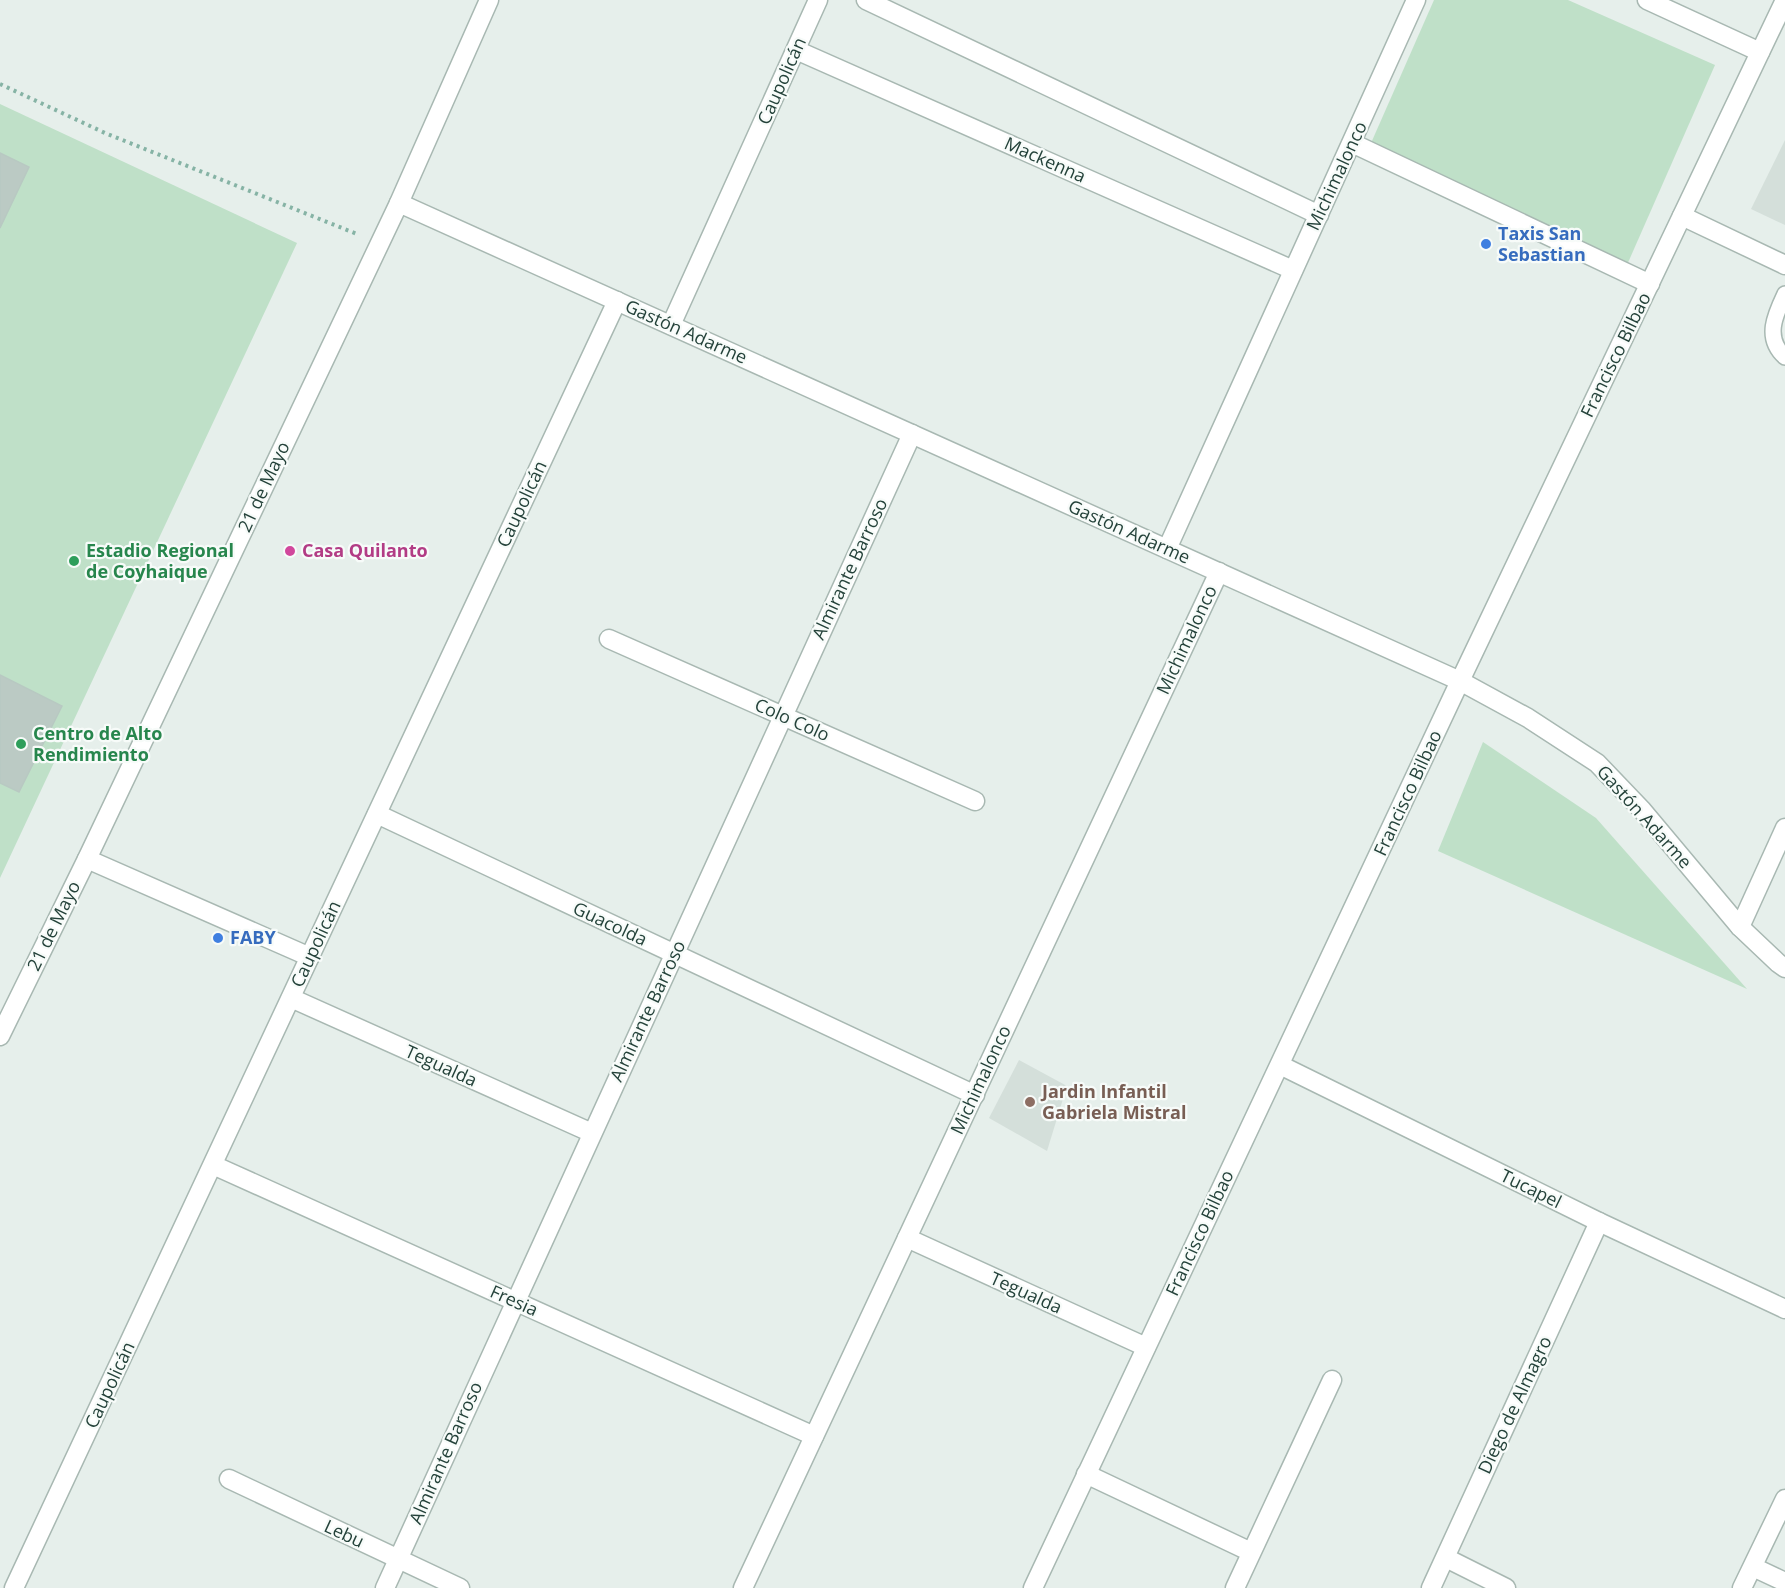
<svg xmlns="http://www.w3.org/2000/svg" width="1785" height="1588" font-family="'Open Sans',sans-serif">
<rect width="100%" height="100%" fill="#e6efeb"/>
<g fill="#d4dfda">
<path d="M1785,140V225L1751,209Z"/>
<path d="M1019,1060L1067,1086L1047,1151L989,1118Z"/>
</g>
<g fill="#bfe0c8">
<path d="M1434,0H1568L1715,65L1623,274L1364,159Z"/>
<path d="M0,104L297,243L0,878Z"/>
<path d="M1483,742L1596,818L1747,989L1438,851Z"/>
</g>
<g fill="#bbcac4" stroke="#b8c9c2" stroke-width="1.5">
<path d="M0,153L29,167L0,228Z"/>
<path d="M0,675L62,706L19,792L0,783Z"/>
</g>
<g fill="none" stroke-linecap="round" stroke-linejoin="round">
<g stroke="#a8b8b2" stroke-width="18">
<path id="service" d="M1785,294C1775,315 1764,338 1785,357"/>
</g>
<g stroke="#a8b8b2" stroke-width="21">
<g id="minor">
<path d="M866,0L1319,215"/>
<path d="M1647,0L1760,52"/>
<path d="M796,50L1293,270"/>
<path d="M1352,143L1650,284"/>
<path d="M399,203L489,0"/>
<path d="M1682,216L1785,265"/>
<path d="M671,325L818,0"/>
<path d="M1167,549L1416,0"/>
<path d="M609,639L975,801"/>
<path d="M377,814L975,1095"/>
<path d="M87,859L310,957"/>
<path d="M1740,927L1785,828"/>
<path d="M291,998L592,1133"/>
<path d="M1280,1065L1599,1222L1785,1309"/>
<path d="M213,1165L814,1436"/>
<path d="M907,1238L1146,1347"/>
<path d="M1086,1474L1251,1552"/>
<path d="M229,1479L460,1588"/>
<path d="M1446,1558L1506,1588"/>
<path d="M1753,1567L1785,1582"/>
<path d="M14,1588L617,301"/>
<path d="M385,1588L912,434"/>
<path d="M743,1588L1219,572"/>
<path d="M1235,1588L1332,1380"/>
<path d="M1431,1588L1599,1222"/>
<path d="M1742,1588L1785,1499"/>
</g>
</g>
<g stroke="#a8b8b2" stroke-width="21">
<g id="tertiary">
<path d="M0,1036L87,859L399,203L1460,681L1528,718L1597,763L1642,810L1740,927L1778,963L1785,968"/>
<path d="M1033,1588L1460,681L1785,0"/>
</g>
</g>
<path stroke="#86b3a5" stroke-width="4" stroke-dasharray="3 4.5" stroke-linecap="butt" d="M0,84L105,133L357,234"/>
<use href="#service" stroke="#fff" stroke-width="15"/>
<use href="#minor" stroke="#fff" stroke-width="18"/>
<use href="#tertiary" stroke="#fff" stroke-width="18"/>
</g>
<g fill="#3f7fe0" stroke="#f7fbf9" stroke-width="2">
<circle cx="1486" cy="244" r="6"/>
<circle cx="218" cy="938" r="6"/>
</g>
<circle fill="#d1479c" stroke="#f7fbf9" stroke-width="2" cx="290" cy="551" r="6"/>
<g fill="#2e9e5b" stroke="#f7fbf9" stroke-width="2">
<circle cx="74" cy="561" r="6"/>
<circle cx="21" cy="744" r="6"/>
</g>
<circle fill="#8d6e63" stroke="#f7fbf9" stroke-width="2" cx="1030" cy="1102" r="6"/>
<g text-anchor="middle" stroke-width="4.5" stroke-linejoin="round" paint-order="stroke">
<g font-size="18" fill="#24423a" stroke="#f7fbf9">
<text transform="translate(782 81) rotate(-66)" y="6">Caupolicán</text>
<text transform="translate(1045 160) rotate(24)" y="6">Mackenna</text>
<text transform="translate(1337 176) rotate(-65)" y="6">Michimalonco</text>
<text transform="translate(686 332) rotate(24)" y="6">Gastón Adarme</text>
<text transform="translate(1616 355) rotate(-64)" y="6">Francisco Bilbao</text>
<text transform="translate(264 487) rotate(-65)" y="6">21 de Mayo</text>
<text transform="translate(522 504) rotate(-65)" y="6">Caupolicán</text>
<text transform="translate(1129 532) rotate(24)" y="6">Gastón Adarme</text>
<text transform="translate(850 569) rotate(-65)" y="6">Almirante Barroso</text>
<text transform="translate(1187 640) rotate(-65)" y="6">Michimalonco</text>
<text transform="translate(792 720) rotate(24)" y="6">Colo Colo</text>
<text transform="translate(1408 793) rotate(-65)" y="6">Francisco Bilbao</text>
<text transform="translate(1644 817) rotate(48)" y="6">Gastón Adarme</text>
<text transform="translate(610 924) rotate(25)" y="6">Guacolda</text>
<text transform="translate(54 926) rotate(-64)" y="6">21 de Mayo</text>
<text transform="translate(316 944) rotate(-65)" y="6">Caupolicán</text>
<text transform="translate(648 1011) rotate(-65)" y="6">Almirante Barroso</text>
<text transform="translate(441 1066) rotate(24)" y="6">Tegualda</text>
<text transform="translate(981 1080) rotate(-65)" y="6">Michimalonco</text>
<text transform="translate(1531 1189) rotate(26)" y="6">Tucapel</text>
<text transform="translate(1200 1233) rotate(-65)" y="6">Francisco Bilbao</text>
<text transform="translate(1026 1293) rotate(24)" y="6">Tegualda</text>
<text transform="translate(514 1301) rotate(24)" y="6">Fresia</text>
<text transform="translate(110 1385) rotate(-65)" y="6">Caupolicán</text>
<text transform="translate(1515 1405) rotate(-65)" y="6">Diego de Almagro</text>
<text transform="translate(446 1453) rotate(-66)" y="6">Almirante Barroso</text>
<text transform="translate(344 1534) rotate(25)" y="6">Lebu</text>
</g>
<g font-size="18" font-weight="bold" fill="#366cbe" stroke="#f7fbf9" text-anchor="start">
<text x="1498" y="240">Taxis San<tspan x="1498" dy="21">Sebastian</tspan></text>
<text x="230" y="944">FABY</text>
</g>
<g font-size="18" font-weight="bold" fill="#27864d" stroke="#f7fbf9" text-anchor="start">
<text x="86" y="557">Estadio Regional<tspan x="86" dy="21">de Coyhaique</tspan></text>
<text x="33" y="740">Centro de Alto<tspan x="33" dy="21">Rendimiento</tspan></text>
</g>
<g font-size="18" font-weight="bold" fill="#b23c85" stroke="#f7fbf9" text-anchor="start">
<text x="302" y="557">Casa Quilanto</text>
</g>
<g font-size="18" font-weight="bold" fill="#785e54" stroke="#f7fbf9" text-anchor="start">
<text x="1042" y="1098">Jardin Infantil<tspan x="1042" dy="21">Gabriela Mistral</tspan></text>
</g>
</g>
</svg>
